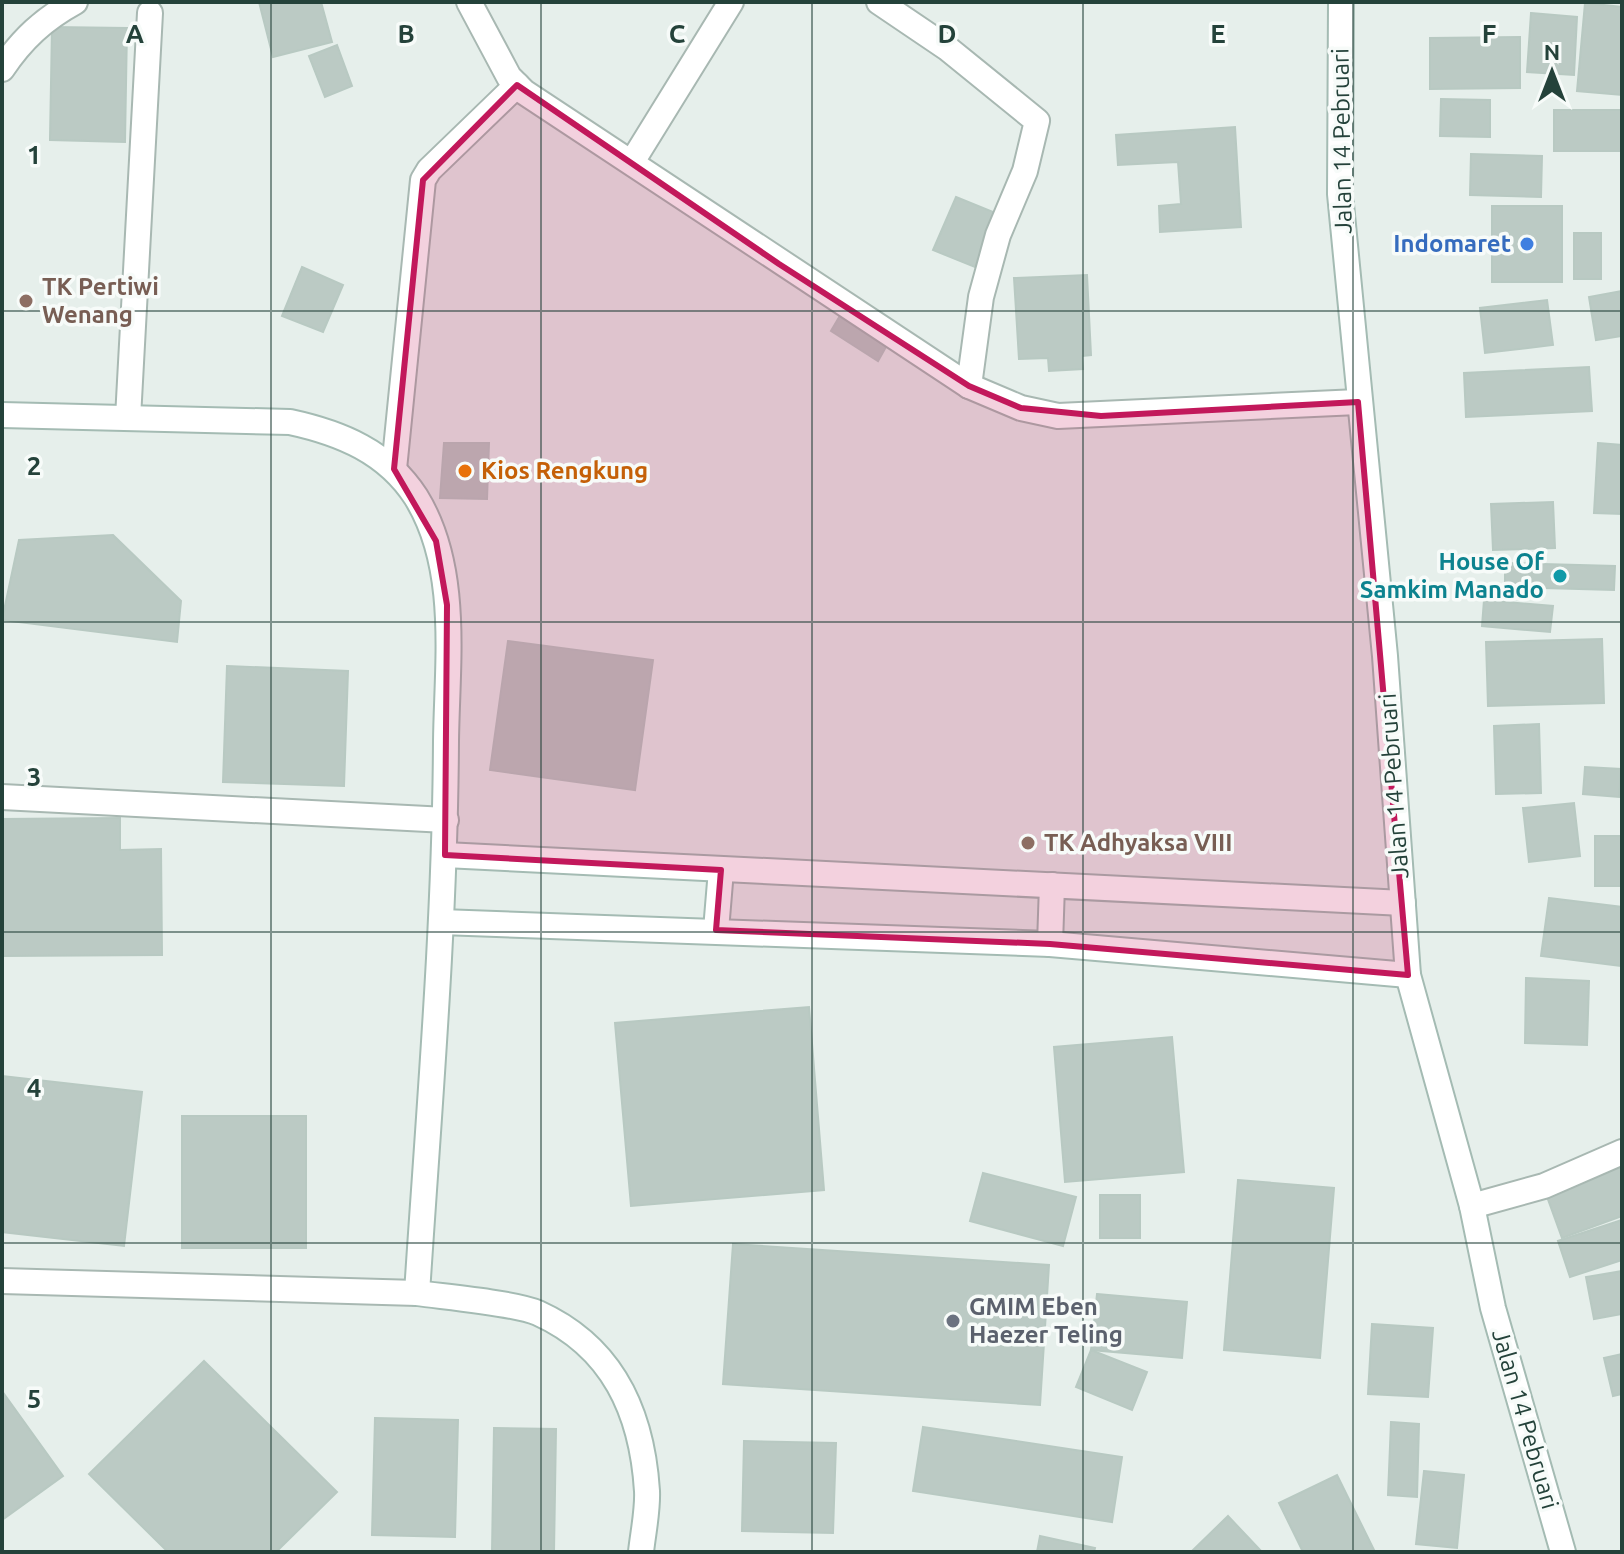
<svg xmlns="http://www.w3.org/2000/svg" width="1624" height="1554" font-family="Ubuntu,sans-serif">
<rect width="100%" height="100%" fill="#e6efeb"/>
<g fill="#bbcac4" stroke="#b8c9c2" stroke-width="2">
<path d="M259,2H321L332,42L273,57Z"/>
<path d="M1585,3L1622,7V95L1577,91Z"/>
<path d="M1531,13L1577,17L1574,75L1527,72Z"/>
<path d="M52,27L127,28L125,142L50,140Z"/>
<path d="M1520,37V88L1430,89V38Z"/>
<path d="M337,45L352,86L325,97L309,56Z"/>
<path d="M1441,99L1490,100V137L1440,136Z"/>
<rect x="1554" y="110" width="68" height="41"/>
<path d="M1235,127L1241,227L1160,232L1159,206L1181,204L1178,162L1118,165L1116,135Z"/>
<path d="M1471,154L1542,156L1541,197L1470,195Z"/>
<path d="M956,197L998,214L975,267L933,250Z"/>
<rect x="1492" y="206" width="70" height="76"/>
<rect x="1574" y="233" width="27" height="46"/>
<path d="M302,267L343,285L323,332L282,316Z"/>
<path d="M1087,275L1091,355L1082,356L1083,369L1049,371L1048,358L1019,359L1014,278Z"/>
<path d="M1622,291V336L1596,340L1589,297Z"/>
<path d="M1547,300L1553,345L1485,353L1480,308Z"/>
<path d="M841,314L887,345L878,361L831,331Z"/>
<path d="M1589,367L1592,411L1466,417L1464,373Z"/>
<path d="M444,443H489L487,499L440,498Z"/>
<path d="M1598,443L1622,445V514L1594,513Z"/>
<path d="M1553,502L1555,548L1493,550L1491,504Z"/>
<path d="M113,535L181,601L177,642L2,620L19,540Z"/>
<path d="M1505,563L1615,566L1614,590L1505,587Z"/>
<path d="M1484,600L1553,606L1550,632L1482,626Z"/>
<path d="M1602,639L1604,703L1488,706L1486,642Z"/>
<path d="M508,641L653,660L635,790L490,770Z"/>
<path d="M227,666L348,671L344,786L223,782Z"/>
<path d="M1539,724L1541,793L1496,794L1494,726Z"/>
<path d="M1585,767L1621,769L1619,797L1583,794Z"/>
<path d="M1574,803L1580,856L1529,862L1523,808Z"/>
<path d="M120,818V850L161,849L162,955L3,956L2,819Z"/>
<rect x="1595" y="836" width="27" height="50"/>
<path d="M1549,898L1622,907V966L1541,956Z"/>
<path d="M1526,978L1589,981L1587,1045L1525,1043Z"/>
<path d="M809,1007L824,1190L631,1206L615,1023Z"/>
<path d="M1172,1037L1184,1172L1065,1182L1054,1047Z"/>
<path d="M2,1076L142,1092L124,1246L2,1232Z"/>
<rect x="182" y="1116" width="124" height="132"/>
<path d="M1622,1164V1216L1562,1238L1545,1191Z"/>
<path d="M983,1173L1076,1197L1063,1246L970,1221Z"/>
<path d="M1238,1180L1334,1188L1320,1358L1224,1350Z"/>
<rect x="1100" y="1195" width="40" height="43"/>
<path d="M1622,1220V1260L1570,1277L1558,1241Z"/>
<path d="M733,1244L1049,1265L1040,1405L723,1384Z"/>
<path d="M1622,1271V1314L1594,1319L1586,1277Z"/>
<path d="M1097,1294L1187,1302L1182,1358L1091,1350Z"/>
<path d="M1372,1324L1433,1328L1428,1397L1368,1394Z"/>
<path d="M1091,1350L1147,1372L1132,1410L1076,1387Z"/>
<path d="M1622,1354V1394L1613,1396L1604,1358Z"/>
<path d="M204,1361L337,1492L276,1552H168L89,1474Z"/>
<path d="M2,1391L63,1476L2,1520Z"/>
<path d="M375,1418L458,1420L455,1537L372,1535Z"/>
<path d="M1391,1422L1419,1424L1417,1497L1388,1495Z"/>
<path d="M923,1427L1122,1457L1112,1522L913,1491Z"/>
<path d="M494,1428L556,1429L554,1552H492Z"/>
<path d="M744,1441L836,1443L833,1533L742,1531Z"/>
<path d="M1424,1471L1464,1475L1457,1548L1416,1544Z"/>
<path d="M1337,1475L1375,1552H1303L1279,1503Z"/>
<path d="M1228,1516L1262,1552H1191Z"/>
<path d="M1040,1536L1095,1548L1094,1552H1037Z"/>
</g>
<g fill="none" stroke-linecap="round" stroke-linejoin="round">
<g stroke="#a8b8b2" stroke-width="28">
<g id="street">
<path d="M469,2L509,77L524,92L969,386L1021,408L1058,416L1358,402"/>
<path d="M879,2L947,48L1037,121L1025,171L998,235L981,297L969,386"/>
<path d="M2,69C22,39 44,19 75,2"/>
<path d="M632,162L731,2"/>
<path d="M128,418L150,13"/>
<path d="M394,469L423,180L429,170L517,85"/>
<path d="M2,797L446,820"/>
<path d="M1472,1206L1544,1186L1622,1152"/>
<path d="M2,1281L417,1293"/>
</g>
</g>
<g stroke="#a4bbb3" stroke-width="28">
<g id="secondary">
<path d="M1341,2L1340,194L1385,656L1408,975L1472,1206L1493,1308L1563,1552"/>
<path d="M2,415L290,422C341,433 387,452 416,497C460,568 447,662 446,741C445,925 429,1109 417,1293C446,1297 515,1303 538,1313C613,1347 642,1412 647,1491C648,1510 643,1533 641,1552"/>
<path d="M445,855L1403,903"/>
<path d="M441,922L1050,944L1408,975"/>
<path d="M716,930L721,870"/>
<path d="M1050,944L1052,885"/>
</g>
</g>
<use href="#street" stroke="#fff" stroke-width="24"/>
<use href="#secondary" stroke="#fff" stroke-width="24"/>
</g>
<path fill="#c2185b" fill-opacity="0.2" stroke="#c2185b" stroke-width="6" stroke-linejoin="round" d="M517,85L779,264L969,386L1021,408L1101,416L1358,402L1408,975L1050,944L716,930L721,870L445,855L447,605L436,541L394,469L423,180Z"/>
<path fill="none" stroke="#24423a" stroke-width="2" stroke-opacity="0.55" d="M271,2V1552M541,2V1552M812,2V1552M1083,2V1552M1353,2V1552M2,311H1622M2,622H1622M2,932H1622M2,1243H1622"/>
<circle fill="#3f7fe0" stroke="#f7fbf9" stroke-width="3" cx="1527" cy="244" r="8"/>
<g fill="#8d6e63" stroke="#f7fbf9" stroke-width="3">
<circle cx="26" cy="301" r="8"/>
<circle cx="1028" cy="843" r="8"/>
</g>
<circle fill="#e8710a" stroke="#f7fbf9" stroke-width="3" cx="465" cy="471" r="8"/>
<circle fill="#0f9aa8" stroke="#f7fbf9" stroke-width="3" cx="1560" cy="576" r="8"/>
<circle fill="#6b7280" stroke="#f7fbf9" stroke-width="3" cx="953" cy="1321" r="8"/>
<g text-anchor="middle" stroke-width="7" stroke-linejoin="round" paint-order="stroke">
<g font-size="24" fill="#24423a" stroke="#f7fbf9">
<text transform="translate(1342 141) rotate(-91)" y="8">Jalan 14 Pebruari</text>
<text transform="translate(1394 786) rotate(-94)" y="8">Jalan 14 Pebruari</text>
<text transform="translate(1525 1419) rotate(74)" y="8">Jalan 14 Pebruari</text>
</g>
<g font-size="24" font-weight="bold" fill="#366cbe" stroke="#f7fbf9" text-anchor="end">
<text x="1511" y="252">Indomaret</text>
</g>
<g font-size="24" font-weight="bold" fill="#785e54" stroke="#f7fbf9" text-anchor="start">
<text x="42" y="295">TK Pertiwi<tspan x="42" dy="28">Wenang</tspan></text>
<text x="1044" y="851">TK Adhyaksa VIII</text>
</g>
<g font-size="24" font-weight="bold" fill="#c56008" stroke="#f7fbf9" text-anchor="start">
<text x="481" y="479">Kios Rengkung</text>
</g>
<g font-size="24" font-weight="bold" fill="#0d838f" stroke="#f7fbf9" text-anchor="end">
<text x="1544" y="570">House Of<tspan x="1544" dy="28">Samkim Manado</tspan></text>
</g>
<g font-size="24" font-weight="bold" fill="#5b616d" stroke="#f7fbf9" text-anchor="start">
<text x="969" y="1315">GMIM Eben<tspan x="969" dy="28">Haezer Teling</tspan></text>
</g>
</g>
<g font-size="26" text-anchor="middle" font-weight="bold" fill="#24423a" stroke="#f7fbf9" stroke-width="7" stroke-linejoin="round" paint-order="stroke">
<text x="135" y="43">A</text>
<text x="406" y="43">B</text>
<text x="677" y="43">C</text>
<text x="947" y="43">D</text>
<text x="1218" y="43">E</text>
<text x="1489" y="43">F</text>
<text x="34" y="164">1</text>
<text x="34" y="475">2</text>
<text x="34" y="786">3</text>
<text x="34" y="1097">4</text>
<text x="34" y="1408">5</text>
</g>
<rect width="1624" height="1554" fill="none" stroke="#24423a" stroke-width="8"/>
<g transform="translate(1552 72)" stroke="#f7fbf9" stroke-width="6" paint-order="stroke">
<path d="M0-6L14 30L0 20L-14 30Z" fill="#24423a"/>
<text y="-12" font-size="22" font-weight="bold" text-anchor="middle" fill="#24423a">N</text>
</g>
</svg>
